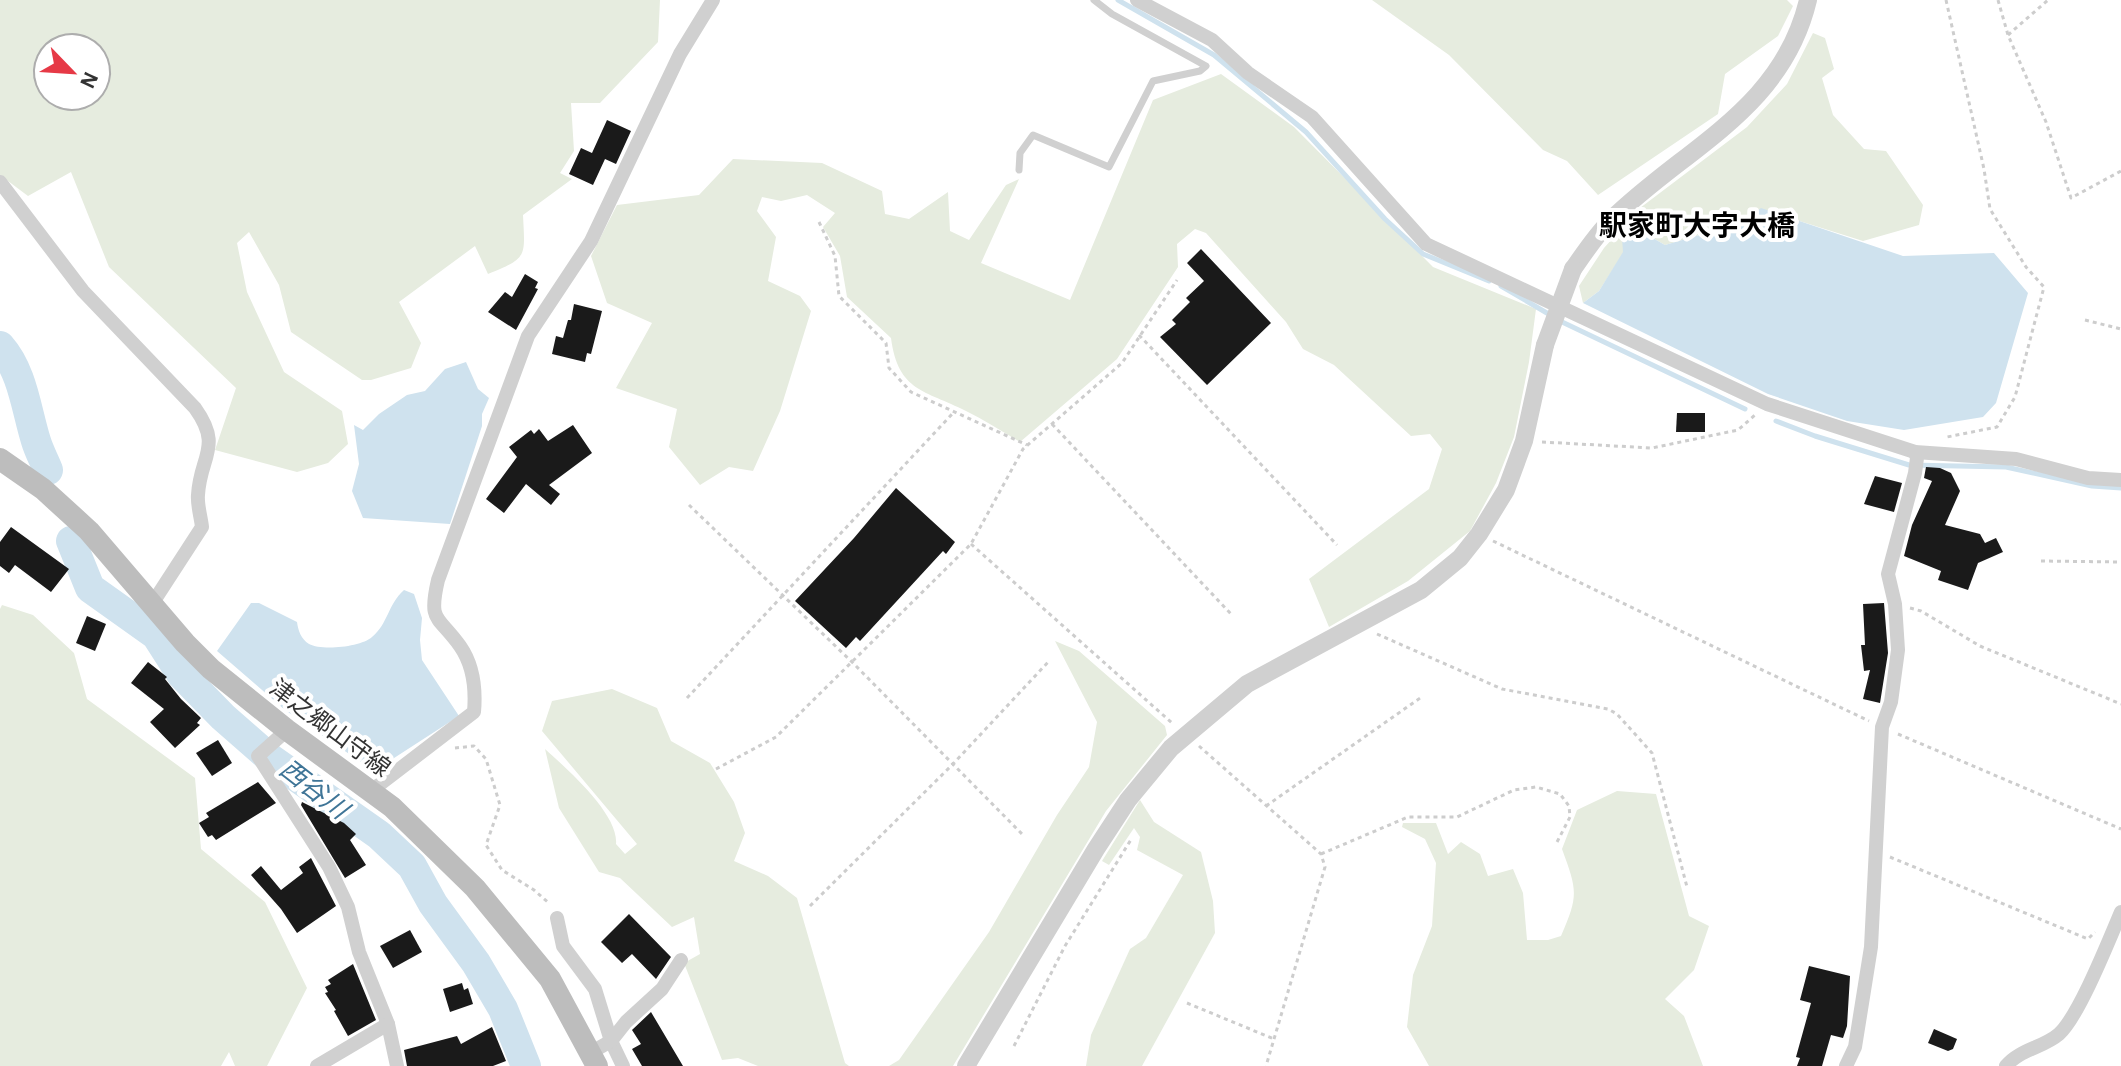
<svg xmlns="http://www.w3.org/2000/svg" width="2121" height="1066" font-family="'Alegreya Sans','Noto Sans JP',sans-serif">
<rect width="100%" height="100%" fill="#fff"/>
<g fill="#e6ecdf" fill-rule="evenodd">
<path d="M0,0H660L658,42L600,103H571L574,151L560,173L572,179L523,215C525,257 528,258 488,274L475,246L399,302L421,343L411,368L371,380H362L291,332L279,285L249,232L237,243L247,292L284,372L342,411L348,444L328,463L297,472L215,450L236,388L109,267L71,172L28,196L0,175ZM48,48H96V96H48Z"/>
<path d="M1372,0H1787L1793,6L1778,36L1725,74L1718,114L1598,195L1567,161L1543,150L1449,55Z"/>
<path d="M1813,33L1825,38L1834,69L1822,78L1833,115L1864,149L1886,151L1923,205L1919,225L1863,241L1761,209L1740,226H1714L1703,234L1665,245L1644,233L1623,238L1624,252L1599,291L1583,303L1579,286L1604,248L1640,208L1747,127L1787,84Z"/>
<path d="M1221,74L1294,127L1433,267L1536,309L1529,362L1514,437L1496,483L1470,531L1408,581L1329,627L1309,579L1429,489L1442,449L1430,434L1411,436L1334,365L1303,349L1286,322L1206,233L1195,229L1177,244L1178,267L1117,359L1020,442C1002,431 984,420 966,411C925,390 898,392 891,338L847,297L840,256L823,227L835,213L807,195L781,201L762,197L757,211L776,237L768,281L800,296L811,311L780,411L753,471L729,467L700,485L669,447L677,409L616,388L652,323L607,303L591,256L617,205L699,195L733,159L822,163L882,191L885,214L909,219L948,192L950,231L969,240L1006,185L1019,179L981,263L1070,300L1153,100Z"/>
<path d="M2,605L33,615L74,653L87,699L195,778L201,849L265,902L307,988L267,1066H235L229,1052L221,1066H0V609Z"/>
<path d="M1055,641L1079,651L1165,726L1167,735L1106,811L953,1066H889L899,1060L989,932L1057,815L1089,767L1097,722Z"/>
<path d="M612,689L657,708L671,741L710,763L734,802L745,833L734,861L768,876L797,898L845,1063L849,1066H758L738,1058L722,1060L684,963L700,954L694,917L672,927L620,878L599,872L559,808L545,749C566,768 619,814 616,844L625,854L637,844L542,731L552,701Z"/>
<path d="M1617,791L1656,794L1689,916L1709,926L1694,970L1665,999L1684,1016L1703,1066H1429L1407,1027L1413,975L1432,926L1436,863L1425,839L1402,827L1403,823H1436L1448,854L1461,842L1480,854L1488,876L1513,869L1523,893L1527,940H1548L1561,936C1579,895 1577,890 1562,849L1577,810Z"/>
<path d="M1140,800L1154,822L1201,852L1213,901L1215,933L1142,1066H1086L1091,1035L1130,949L1146,938L1183,875L1137,850L1140,837L1134,828L1109,865L1102,861Z"/>
</g>
<g fill="#cfe2ee">
<path d="M1761,208L1903,256L1994,253L2028,293L1996,403L1983,417L1904,430L1847,421L1768,394L1583,303L1599,291L1623,252L1622,238L1644,233L1665,245L1703,234L1714,226H1740Z"/>
<path d="M466,362L478,389L489,398L482,414V426L450,524L363,518L352,491L359,464L354,425L363,430L379,414L407,395L425,391L445,369Z"/>
<path d="M404,590L414,594L422,618L420,640L422,660L459,716L374,771L285,710L217,651L251,603H259L297,622C298,630 301,639 309,644C322,651 361,647 372,637C388,624 388,604 404,590Z"/>
</g>
<g fill="none" stroke-linecap="round" stroke-linejoin="round">
<g stroke="#cfe2ee" stroke-width="5">
<path d="M1118,0L1214,55L1306,132L1385,219L1423,254L1489,281"/>
<path d="M1501,286L1552,316"/>
<path d="M1560,321L1745,409"/>
<path d="M1776,421L1815,436L1909,465L2006,467L2092,486L2121,488"/>
</g>
<g stroke="#cfe2ee" stroke-width="30">
<path d="M0,346C23,372 26,409 36,441C39,451 44,460 48,470"/>
<path d="M71,541L90,588L156,635L181,674L223,717L271,759L379,835L412,866L433,904L476,963L503,1009L526,1066"/>
</g>
</g>
<g fill="#1a1a1a">
<path d="M607,120L631,131L616,164L605,159L593,185L569,174L581,148L592,153Z"/>
<path d="M1201,249L1271,323L1207,385L1160,337L1176,324L1172,320L1190,302L1186,298L1204,281L1187,263Z"/>
<path d="M525,274L538,282L535,288L538,289L516,330L488,312L505,292L512,297Z"/>
<path d="M574,304L602,311L591,354L587,353L585,362L552,354L556,336L563,338L568,320H571Z"/>
<path d="M1677,413H1705V432H1676Z"/>
<path d="M573,425L592,453L549,485L560,494L551,505L526,484L504,513L486,499L517,457L509,447L531,430L534,434L539,429L548,441Z"/>
<path d="M1926,467L1940,468L1951,473L1960,491L1945,525L1980,534L1985,543L1996,538L2003,552L1978,563L1968,590L1938,580L1941,571L1904,556L1912,525L1932,481L1924,478Z"/>
<path d="M1875,476L1902,483L1894,512L1864,504Z"/>
<path d="M896,488L955,542L946,554L943,551L860,641L856,637L846,648L795,601L854,538Z"/>
<path d="M11,527L69,569L51,592L15,565L9,573L0,566V542Z"/>
<path d="M1884,603L1888,653L1880,703L1863,699L1870,670L1864,671L1861,645H1865L1863,604Z"/>
<path d="M87,616L106,624L95,651L76,643Z"/>
<path d="M148,662L167,677L165,679L181,699L201,718L197,723L200,725L175,748L150,722L164,709L131,683Z"/>
<path d="M218,740L232,763L212,776L196,753Z"/>
<path d="M258,782L276,803L216,840L212,835L208,837L199,823L209,817L206,813Z"/>
<path d="M302,802L344,823L356,834L350,840L366,865L345,878L301,805Z"/>
<path d="M311,858L336,906L297,933L281,909L251,875L261,866L281,890L303,873L299,867Z"/>
<path d="M629,914L671,957L656,979L632,954L622,963L601,942Z"/>
<path d="M410,930L422,952L393,968L380,946Z"/>
<path d="M353,964L376,1020L348,1036L334,1011L336,1010L325,993L328,992L325,987L331,984L328,980Z"/>
<path d="M1809,966L1850,976L1847,1026L1843,1038L1831,1035L1822,1066H1797L1800,1058L1796,1057L1811,1003L1800,1000Z"/>
<path d="M462,983L464,990L468,988L473,1004L450,1012L443,989Z"/>
<path d="M651,1012L683,1066H642L632,1049L641,1044L632,1030Z"/>
<path d="M492,1027L506,1061L493,1066H407L404,1050L457,1036L461,1044Z"/>
<path d="M1934,1029L1957,1039L1953,1049L1948,1051L1928,1043Z"/>
</g>
<g fill="none" stroke-linecap="round" stroke-linejoin="round">
<g stroke="#cdcdcd" stroke-width="3" stroke-dasharray="4 4" stroke-linecap="butt">
<path d="M1946,0L1984,169L1990,209L2026,267L2044,287L2015,397L1997,427L1947,437"/>
<path d="M1998,0L2008,35L2046,122L2071,198L2121,171"/>
<path d="M2008,35L2048,0"/>
<path d="M819,222L835,256L839,296L886,343L889,368L911,392L1027,445"/>
<path d="M2085,320L2121,329"/>
<path d="M1139,335L1337,545"/>
<path d="M1052,424L1231,614"/>
<path d="M1542,442L1652,448L1738,430L1755,415"/>
<path d="M689,505L852,662L1023,835"/>
<path d="M1493,541L1869,721"/>
<path d="M971,544L1172,723"/>
<path d="M2041,561L2121,562"/>
<path d="M1910,608L1921,611L1980,646L2121,704"/>
<path d="M1377,634L1502,689L1608,709L1617,714L1652,753L1687,887"/>
<path d="M687,698L954,412"/>
<path d="M1898,734L2121,829"/>
<path d="M1199,746L1321,854L1325,867L1266,1066"/>
<path d="M455,748L474,746L486,759L500,805L486,845L502,870L534,890L550,904"/>
<path d="M716,769L776,737L971,544L1023,449L1122,363L1177,280"/>
<path d="M1266,806L1423,696"/>
<path d="M1321,854L1408,817H1457L1514,790L1536,787L1560,794L1569,806L1570,817L1556,844"/>
<path d="M1890,857L2088,939L2095,932"/>
<path d="M810,906L953,764L1050,660"/>
<path d="M1187,1003L1274,1039"/>
<path d="M1014,1046L1065,946L1132,838"/>
</g>
<path stroke="#d0d0d0" stroke-width="7" d="M1019,170L1020,153L1033,135L1109,167L1153,81L1200,71L1206,66L1112,14L1094,0"/>
<g stroke="#d0d0d0" stroke-width="14">
<path d="M1137,0L1212,40L1248,73L1312,117L1426,244L1767,404L1915,452L2016,459L2088,478L2121,480"/>
<path d="M0,182L83,291L195,408C223,447 200,456 198,495C197,505 201,517 202,527L152,604"/>
<path d="M287,730L258,756L329,867L348,907L359,952L388,1024L397,1066"/>
<path d="M371,791L474,712C476,689 474,666 460,646C438,615 428,623 438,580L528,336L591,241L680,54L713,0"/>
<path d="M557,918L563,946L595,989L611,1041L623,1066"/>
<path d="M590,1053L611,1041L626,1022L662,989L681,960"/>
<path d="M317,1066L388,1024"/>
<path d="M1846,1066L1855,1047L1871,947L1882,727L1891,702L1898,650L1895,604L1888,574L1915,473L1917,458L1915,452"/>
<path d="M2006,1066C2020,1049 2043,1048 2059,1034C2079,1016 2109,940 2121,912"/>
</g>
<g stroke="#d0d0d0" stroke-width="18">
<path d="M1573,269C1585,252 1596,235 1611,220C1684,148 1782,110 1808,0"/>
<path d="M966,1066L1096,849L1128,800L1171,748L1247,684L1421,590L1460,558L1479,534L1506,490L1524,441L1545,345"/>
</g>
<path stroke="#bdbdbd" stroke-width="22" d="M0,459L43,489L89,531L185,643L211,669L287,730L392,807L475,888L550,979L597,1066"/>
<path stroke="#d0d0d0" stroke-width="18" d="M1545,345L1573,269"/>
</g>
<g text-anchor="middle" stroke-width="8" stroke-linejoin="round" paint-order="stroke">
<g font-size="24" fill="#333" stroke="#fff">
<text transform="translate(330 728) rotate(37)" y="8">津之郷山守線</text>
</g>
<g font-size="26" font-style="italic" fill="#3f7597" stroke="#fff">
<text transform="translate(314 789) rotate(38)" y="9">西谷川</text>
</g>
<g font-size="28" font-weight="bold" fill="#000" stroke="#fff">
<text x="1697" y="235">駅家町大字大橋</text>
</g>
</g>
<g transform="translate(72 72) rotate(115)"><circle r="38" fill="#ffffff" stroke="#adadad" stroke-width="2"/>
<path d="M0-6L14 30L0 20L-14 30Z" fill="#e63946"/>
<text y="-12" font-size="22" font-weight="bold" text-anchor="middle" fill="#333333">N</text>
</g>
</svg>
